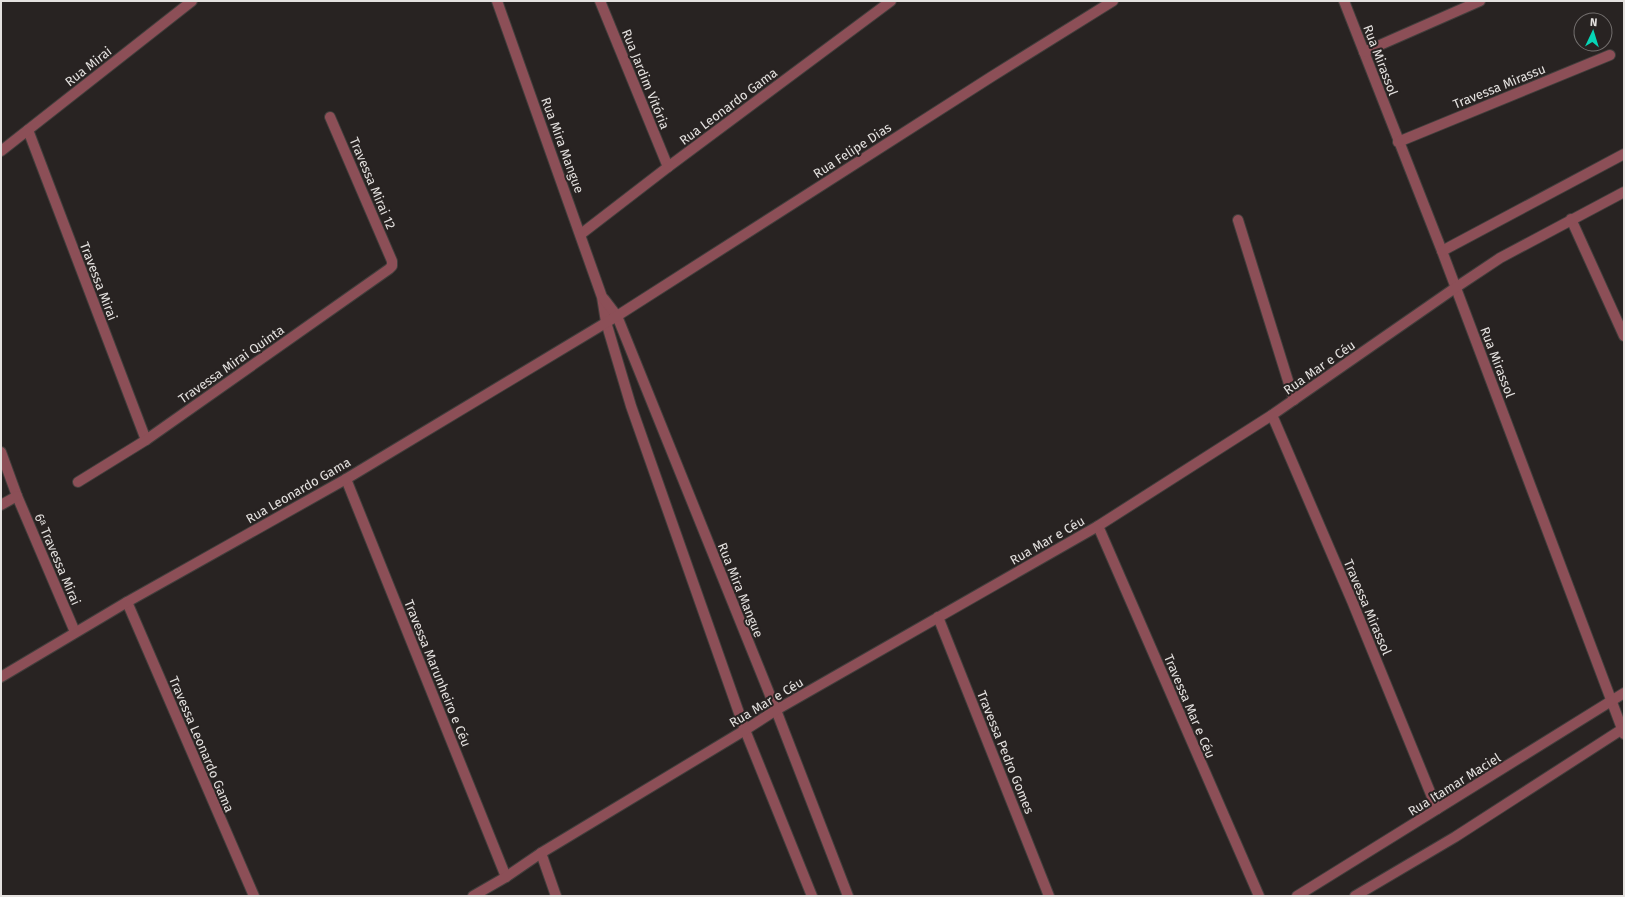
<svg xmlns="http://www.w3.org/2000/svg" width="1625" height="897" font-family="'Fira Sans',sans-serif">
<rect width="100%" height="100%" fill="#282322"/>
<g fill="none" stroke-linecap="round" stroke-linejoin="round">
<g stroke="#423e3c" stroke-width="12">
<path id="service" d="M541,853L556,896"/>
</g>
<g stroke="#423e3c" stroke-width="12">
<g id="minor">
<path d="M497,1L602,297L606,322L631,406L745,730L812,896"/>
<path d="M600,1L668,167"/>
<path d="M1344,1L1442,251L1624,734"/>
<path d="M1364,52L1480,1"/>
<path d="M28,130L146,440"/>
<path d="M1398,142L1610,55"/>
<path d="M1,151L192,1"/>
<path d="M1571,219L1624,336"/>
<path d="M1238,220L1294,400"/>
<path d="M581,234L668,167L891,1"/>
<path d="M1442,251L1624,154"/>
<path d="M604,299L617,316L776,710L848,896"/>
<path d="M1272,415L1352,601L1437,809"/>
<path d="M1,452L17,496L75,632"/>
<path d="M346,479L506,877"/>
<path d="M78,482L146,440L389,269L392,266V261L330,117"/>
<path d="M1,505L17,496"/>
<path d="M1098,526L1259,896"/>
<path d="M127,602L254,896"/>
<path d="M938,617L1049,896"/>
<path d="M1,677L127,602L346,479L617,316L991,77L1113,1"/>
<path d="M473,896L506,877L541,853L745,730L776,710L1098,526L1272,415L1455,288L1500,258L1624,192"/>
<path d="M1297,896L1624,693"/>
<path d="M1355,896L1455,837L1624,728"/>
</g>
</g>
<use href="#service" stroke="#8c4f57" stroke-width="10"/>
<use href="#minor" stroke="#8c4f57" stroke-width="10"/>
</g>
<g text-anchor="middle" stroke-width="4" stroke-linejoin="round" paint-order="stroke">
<g font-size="13" fill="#e4e1df" stroke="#282322">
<text transform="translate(1381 60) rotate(69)" y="5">Rua Mirassol</text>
<text transform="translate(88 66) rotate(-38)" y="5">Rua Mirai</text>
<text transform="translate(646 79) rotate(68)" y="5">Rua Jardim Vitória</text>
<text transform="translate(1499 86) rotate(-22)" y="5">Travessa Mirassu</text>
<text transform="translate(728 106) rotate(-37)" y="5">Rua Leonardo Gama</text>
<text transform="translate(563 145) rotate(70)" y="5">Rua Mira Mangue</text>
<text transform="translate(852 150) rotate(-33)" y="5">Rua Felipe Dias</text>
<text transform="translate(373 183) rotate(67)" y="5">Travessa Mirai 12</text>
<text transform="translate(99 281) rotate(69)" y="5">Travessa Mirai</text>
<text transform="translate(1498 362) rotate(69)" y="5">Rua Mirassol</text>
<text transform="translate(231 364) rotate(-35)" y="5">Travessa Mirai Quinta</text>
<text transform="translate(1319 367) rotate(-35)" y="5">Rua Mar e Céu</text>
<text transform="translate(298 490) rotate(-30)" y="5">Rua Leonardo Gama</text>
<text transform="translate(1047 540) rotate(-30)" y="5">Rua Mar e Céu</text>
<text transform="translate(58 559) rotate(67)" y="5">6ᵃ Travessa Mirai</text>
<text transform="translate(741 590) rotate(68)" y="5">Rua Mira Mangue</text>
<text transform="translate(1368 607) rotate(67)" y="5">Travessa Mirassol</text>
<text transform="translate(438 673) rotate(68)" y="5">Travessa Marunheiro e Céu</text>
<text transform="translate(766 702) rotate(-31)" y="5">Rua Mar e Céu</text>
<text transform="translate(1190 706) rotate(67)" y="5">Travessa Mar e Céu</text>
<text transform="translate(202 744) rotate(67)" y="5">Travessa Leonardo Gama</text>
<text transform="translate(1006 752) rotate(68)" y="5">Travessa Pedro Gomes</text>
<text transform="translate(1454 784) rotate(-32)" y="5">Rua Itamar Maciel</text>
</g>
</g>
<rect width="1625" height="897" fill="none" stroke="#e4e1df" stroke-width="4"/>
<g transform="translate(1593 32) rotate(4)"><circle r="19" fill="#282322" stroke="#736f6e"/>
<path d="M0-3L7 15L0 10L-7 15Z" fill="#06d5b6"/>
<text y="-6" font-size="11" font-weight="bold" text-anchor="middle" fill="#e4e1df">N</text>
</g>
</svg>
